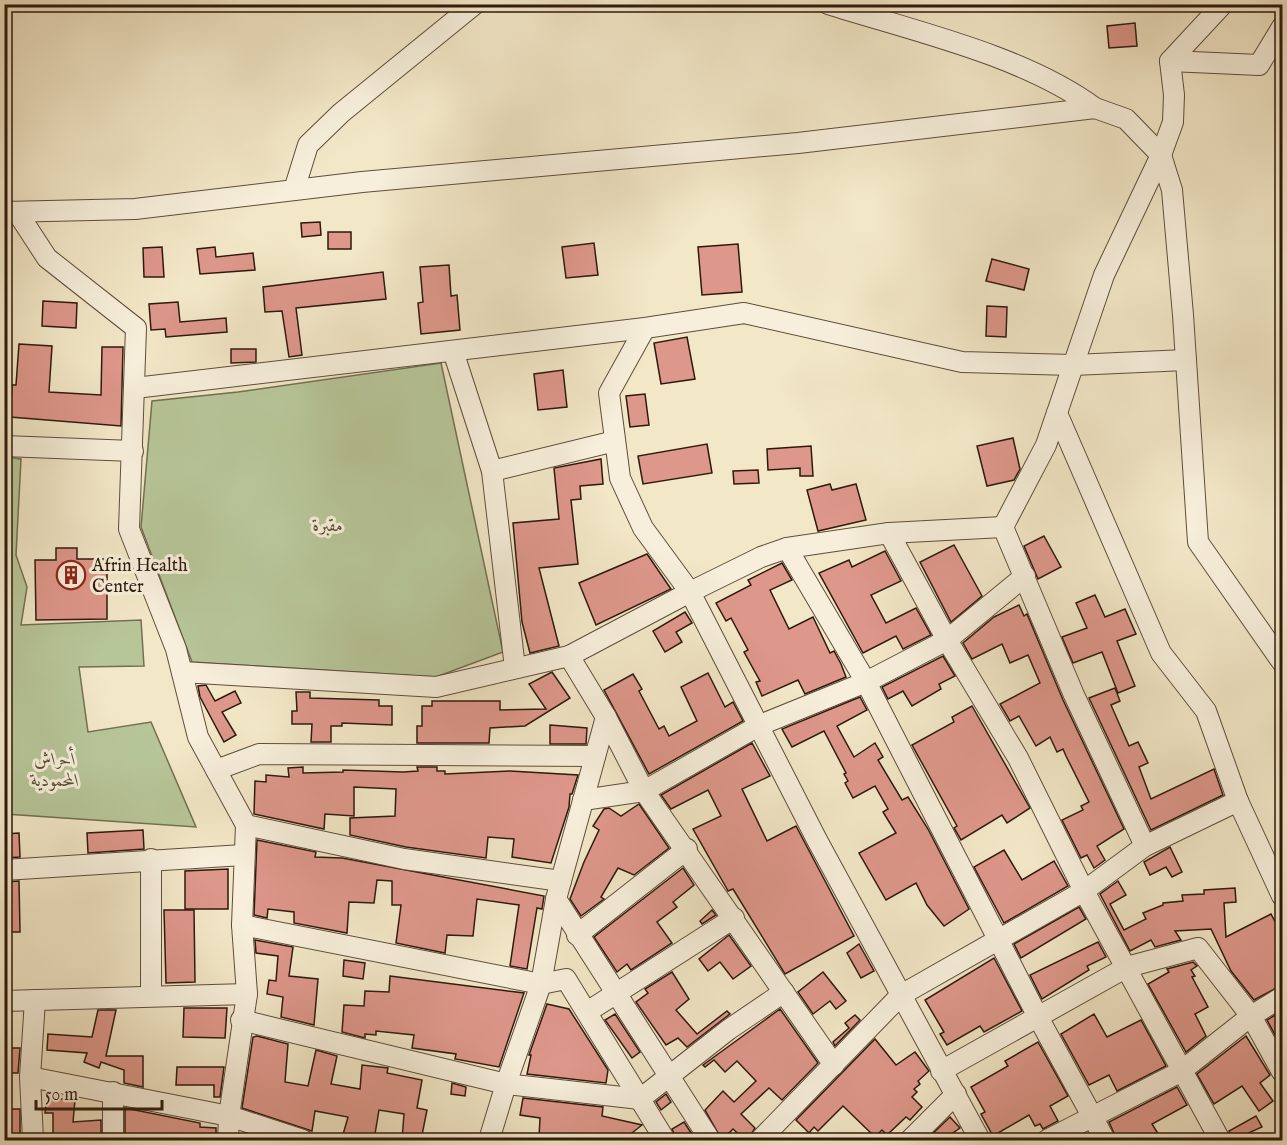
<svg xmlns="http://www.w3.org/2000/svg" width="1287" height="1145" font-family="'IM FELL English',Amiri,serif">
<rect width="100%" height="100%" fill="#f2e7c7"/>
<filter id="stains"><feTurbulence type="fractalNoise" baseFrequency=".00333" numOctaves="4"/><feColorMatrix values="0 0 0 0 .2 0 0 0 0 .09 0 0 0 0 .02 0 0 0 .5 -.17"/></filter>
<radialGradient id="worn" r=".72"><stop offset=".6" stop-color="#630" stop-opacity="0"/><stop offset="1" stop-color="#630" stop-opacity=".3"/></radialGradient>
<g fill="#b7c699" stroke="#727053" stroke-width="1.5">
<path d="M441,363L503,652L436,677L192,662L141,527L152,401L238,392Z"/>
<path d="M5,457L21,459L16,555L27,587L21,625L141,620L144,666L79,667L88,732L151,722L196,827L5,814Z"/>
</g>
<g fill="#de978b" stroke="#2e1a0d" stroke-width="1.5">
<path d="M1135,23L1137,46L1109,48L1107,26Z"/>
<path d="M320,222L321,235L302,237L301,223Z"/>
<rect x="328" y="232" width="23" height="17"/>
<path d="M594,243L598,275L566,278L562,247Z"/>
<path d="M738,244L742,292L702,295L698,247Z"/>
<path d="M162,247L164,277H144L143,248Z"/>
<path d="M215,247L216,257L253,253L255,270L200,274L197,249Z"/>
<path d="M992,259L1029,269L1024,290L986,281Z"/>
<path d="M449,265L451,296L457,295L460,330L421,334L418,303L423,302L420,267Z"/>
<path d="M383,272L386,299L296,308L302,355L289,357L282,311L265,312L263,287Z"/>
<path d="M43,301L77,303L76,328L42,326Z"/>
<path d="M178,302L180,322L226,318L227,332L166,337L165,329L151,330L149,304Z"/>
<path d="M987,306L1007,307L1006,337L986,336Z"/>
<path d="M687,337L695,379L661,384L654,343Z"/>
<path d="M19,344L52,346L49,392L101,395L102,347H123L121,426L10,417L12,385H16Z"/>
<path d="M231,349H256V362L231,363Z"/>
<path d="M563,370L567,407L538,410L534,374Z"/>
<path d="M645,394L649,425L630,427L626,396Z"/>
<path d="M1013,438L1020,469L1014,480L987,486L977,446Z"/>
<path d="M707,444L712,473L643,484L638,456Z"/>
<path d="M811,446L813,476H800V468L768,470L767,449Z"/>
<path d="M601,459L603,484L580,486L581,499L571,500L578,564L539,568L559,646L530,653L522,622L513,523L559,519L554,468Z"/>
<path d="M758,470L759,483L734,484L733,471Z"/>
<path d="M830,484L832,490L856,484L866,520L818,531L807,490Z"/>
<path d="M1044,536L1061,567L1038,579L1024,546Z"/>
<path d="M954,545L982,596L951,622L920,562Z"/>
<path d="M56,548H77V559H107V619L36,620L35,560H56Z"/>
<path d="M885,551L901,581L871,595L886,623L916,608L931,635L903,649L896,636L863,653L819,573L849,560L852,567Z"/>
<path d="M647,554L671,589L596,625L579,583Z"/>
<path d="M782,563L792,580L770,590L789,629L813,617L830,653L834,651L841,664L846,677L805,694L798,680L762,696L756,682L760,681L744,652L748,650L731,618L726,621L716,603L751,585L748,580Z"/>
<path d="M1095,595L1105,617L1125,609L1136,634L1117,641L1135,686L1118,693L1102,652L1073,663L1062,637L1087,628L1076,603Z"/>
<path d="M1019,605L1024,616L1027,614L1063,700L1124,829L1097,846L1105,860L1094,868L1087,855L1081,858L1062,820L1083,810L1081,806L1089,802L1066,756L1063,749L1057,752L1050,737L1036,746L1019,716L1010,721L1000,704L1040,683L1028,655L1010,663L1002,644L972,659L963,643L994,617Z"/>
<path d="M685,612L692,623L676,632L682,642L665,652L653,631Z"/>
<path d="M943,656L955,676L939,684L941,689L912,706L903,691L888,699L882,687Z"/>
<path d="M552,672L570,698L525,726L490,728L489,743H417V726H422V706H432V701H500V710L546,709L529,684Z"/>
<path d="M708,673L725,707L733,702L743,721L649,774L604,690L633,674L642,689L639,691L659,729L664,726L669,736L697,721L681,687Z"/>
<path d="M206,685L215,701L235,691L241,703L222,712L236,735L224,742L200,697L198,686Z"/>
<path d="M1115,688L1120,701L1111,705L1129,746L1138,742L1148,763L1139,767L1151,799L1214,769L1223,795L1151,830L1089,698Z"/>
<path d="M296,692H310V698L379,700V706H392V725L342,723V726H331V742H311L312,724H292V711H297Z"/>
<path d="M860,697L867,710L837,726L854,757L875,743L883,757L878,760L902,800L908,797L928,829L969,909L944,926L927,905L916,883L886,900L859,853L896,833L883,812L888,809L875,786L853,798L845,783L848,781L844,774L846,773L824,731L792,747L782,729Z"/>
<path d="M972,706L1030,808L1007,823L1002,815L961,840L954,828L957,826L912,745L954,722L952,717Z"/>
<path d="M550,725L587,728L586,744H550Z"/>
<path d="M752,743L770,776L742,789L767,841L796,826L854,936L785,974L733,889L728,891L727,889L693,829L721,816L708,790L671,809L661,795Z"/>
<path d="M303,767V773L343,772V770L403,772L418,771L417,767H437V771H445V774L510,771L578,775L572,794H570L569,807L551,863L512,857L514,839L488,837L486,858L406,847L350,835V818L395,816L396,789L354,787V816L325,814L324,829L254,814L255,781L266,782V775L289,777L288,768Z"/>
<path d="M639,804L669,848L634,875L618,868L601,897L604,899L581,916L570,899L584,862L599,830L593,826L604,809L609,808L621,816Z"/>
<path d="M143,830L144,849L88,853L87,833Z"/>
<path d="M19,833L20,857L4,858V834Z"/>
<path d="M257,840L316,852L315,857L342,858L544,896L542,909L537,908L527,969L510,966L519,905L477,899L473,936L447,935L445,953L396,943L401,905H392V881L377,880L374,903L349,902L347,933L294,923V912L268,909L267,918L254,915Z"/>
<path d="M1170,847L1182,872L1172,877L1166,867L1150,875L1144,862Z"/>
<path d="M1004,850L1022,880L1054,861L1068,886L1004,923L974,867Z"/>
<path d="M683,868L694,885L673,902L677,907L657,922L672,943L631,970L627,964L617,972L594,937Z"/>
<path d="M228,869V909H185V871Z"/>
<path d="M19,881L20,932H4V882Z"/>
<path d="M1118,881L1126,895L1110,904L1124,930L1146,919L1143,913L1163,905V903L1183,901L1182,895L1204,894V890L1235,888L1236,902L1224,903L1226,937L1271,914L1282,935V985L1254,1000L1231,971L1211,929L1175,931L1181,940L1155,947L1151,940L1130,951L1100,894Z"/>
<path d="M1079,907L1086,919L1021,958L1014,944Z"/>
<path d="M164,910H194L195,982L166,983Z"/>
<path d="M712,910L716,915L702,924L700,921Z"/>
<path d="M729,935L751,966L733,979L720,962L708,971L699,959Z"/>
<path d="M255,940L293,947L289,976L318,979L314,1025L281,1017L283,997L267,994L269,980L276,981L278,956L256,953Z"/>
<path d="M1098,942L1106,957L1087,966L1089,970L1042,999L1030,975Z"/>
<path d="M859,944L874,971L861,978L847,953Z"/>
<path d="M994,958L1022,1011L984,1032L980,1026L947,1045L940,1034L944,1032L925,1000Z"/>
<path d="M344,960L365,963L363,979L343,976Z"/>
<path d="M1193,962L1197,966L1191,970L1195,976L1192,977L1208,1007L1195,1014L1206,1036L1186,1052L1148,984L1169,972L1167,969Z"/>
<path d="M672,972L689,999L676,1010L697,1034L727,1011L730,1014L687,1047L678,1038L666,1045L636,1002L648,993L645,989Z"/>
<path d="M823,972L846,1001L836,1009L830,1001L813,1014L798,992Z"/>
<path d="M390,976L524,993L499,1067L455,1059L456,1054L412,1048L414,1035L376,1031V1035L365,1034V1038L342,1032L344,1005L364,1006L365,991L389,992Z"/>
<path d="M547,1004L569,1009L608,1070L606,1083L527,1074L531,1055H529Z"/>
<path d="M184,1008H227L225,1038L183,1037Z"/>
<path d="M780,1009L818,1063L782,1100L769,1088L741,1114L755,1128L748,1140H745L733,1129L722,1140L705,1110L723,1091L734,1102L756,1081L737,1061L725,1072L714,1060L705,1067L703,1065Z"/>
<path d="M98,1010H116L106,1056H143V1087L124,1083V1070L101,1062L99,1068L84,1062L87,1053L47,1050L48,1034L92,1037Z"/>
<path d="M615,1014L640,1052L632,1058L605,1020Z"/>
<path d="M1094,1014L1107,1037L1141,1020L1166,1066L1117,1091L1109,1075L1089,1085L1061,1034Z"/>
<path d="M1277,1014L1282,1025V1048L1267,1020Z"/>
<path d="M855,1015L860,1020L835,1046L833,1042L849,1028L845,1023Z"/>
<path d="M257,1036L288,1044L285,1082L308,1086L316,1050L337,1056L331,1084L360,1089L362,1065L388,1068L387,1073L422,1080L417,1108L427,1110L421,1140H402L404,1114L379,1110L374,1140H352L342,1138L348,1117L315,1111L312,1131L242,1108L253,1037Z"/>
<path d="M1246,1036L1270,1075L1260,1083L1273,1101L1259,1111L1242,1086L1214,1104L1197,1074Z"/>
<path d="M875,1039L896,1065L915,1052L929,1071L918,1081L920,1084L914,1089L917,1092L912,1097L922,1107L910,1120L906,1117L887,1135L882,1130L875,1137L843,1106L818,1131L814,1127L809,1133L796,1120Z"/>
<path d="M1038,1042L1068,1096L1050,1106L1058,1121L1043,1129L1040,1124L1035,1126L1029,1115L993,1136L981,1114L985,1112L971,1087L1008,1066L1005,1061Z"/>
<path d="M4,1048H20L18,1073H4Z"/>
<path d="M177,1067H224L220,1097H214V1085H176Z"/>
<path d="M452,1083L466,1087L465,1096L451,1094Z"/>
<path d="M1177,1087L1187,1105L1152,1124L1162,1140H1117L1109,1122Z"/>
<path d="M666,1094L671,1102L661,1110L656,1102Z"/>
<path d="M47,1098L75,1100L73,1122L101,1120V1140H53V1113H45Z"/>
<path d="M523,1098L603,1107L602,1116L642,1125L623,1140L577,1134L576,1140L539,1137L540,1118L520,1115Z"/>
<path d="M125,1108L200,1123V1127L216,1128V1140H125Z"/>
<rect x="4" y="1109" width="16" height="28"/>
<path d="M1256,1116L1262,1127L1233,1140L1229,1131Z"/>
<path d="M950,1117L960,1128L953,1133L959,1140H926Z"/>
<path d="M684,1122L695,1139L693,1140H677L672,1129Z"/>
</g>
<g fill="none" stroke-linecap="round" stroke-linejoin="round">
<g stroke="#5f4d3c" stroke-width="22">
<g id="minor">
<path d="M828,4C913,31 1023,55 1095,108"/>
<path d="M1170,61L1259,65L1282,27"/>
<path d="M294,190L308,145L341,113L475,4"/>
<path d="M4,212L135,209L362,182L798,143L1095,108L1126,119L1161,155L1172,190L1183,315L1198,542L1282,662"/>
<path d="M17,212L47,258L136,328L129,529L176,649L198,737L246,825L242,925L247,994L229,1116L228,1140"/>
<path d="M645,328L609,393L620,478L643,528L690,592L817,840L980,1140"/>
<path d="M453,351L492,471L515,668"/>
<path d="M135,388L645,328L744,313L962,362L1073,365L1186,360"/>
<path d="M1057,413L1161,653L1206,711L1238,801"/>
<path d="M4,446L133,451"/>
<path d="M492,471L615,441"/>
<path d="M1003,527L1046,445L1104,275L1161,155L1173,122L1174,95L1170,61L1223,4"/>
<path d="M1003,527L1074,695L1145,846"/>
<path d="M889,533L947,640L1018,758L1084,891L1220,1140"/>
<path d="M787,548L866,682L1038,1017L1105,1140"/>
<path d="M569,656L606,717L644,791L834,1065"/>
<path d="M182,672L436,687L569,656L690,592L761,557L787,548L889,533L1003,527"/>
<path d="M216,770L259,754L595,756"/>
<path d="M583,800L644,791L760,725L866,682L947,640L1025,576"/>
<path d="M246,825L404,859L561,881"/>
<path d="M151,859V996"/>
<path d="M4,870L243,855"/>
<path d="M556,899L710,1140"/>
<path d="M242,925L541,984L566,979L665,1140"/>
<path d="M577,935L687,849"/>
<path d="M4,1001L247,994"/>
<path d="M587,1012L734,918"/>
<path d="M241,1020L506,1084L640,1099L728,1030L784,992"/>
<path d="M941,1071L1127,967L1198,948L1251,1016L1282,1072"/>
<path d="M30,1077L229,1116L303,1140"/>
<path d="M33,1140L30,1077L35,1000"/>
<path d="M113,1140V1092"/>
<path d="M489,1140L506,1084L541,984L556,899L606,717"/>
<path d="M760,1140L901,995L1084,891L1145,846L1238,801L1282,896"/>
<path d="M910,1140L956,1094"/>
<path d="M1047,1140L1180,1072L1251,1016L1282,997"/>
</g>
</g>
<use href="#minor" stroke="#f7efdb" stroke-width="20"/>
</g>
<defs>
<g id="building-ring" transform="scale(1.5)"><circle r="9.5" fill="#f7efdb" stroke="#8f2418" stroke-width="1.5"/><path d="M-4-6H4V6H1V3H-1V6H-4ZM-2.5-4.3h1.7v1.8h-1.7ZM.8-4.3h1.7v1.8H.8ZM-2.5-1h1.7V.8h-1.7ZM.8-1h1.7V.8H.8Z" fill="#8f2418"/></g>
</defs>
<g fill-rule="evenodd">
<use href="#building-ring" x="71" y="575"/>
</g>
<g text-anchor="middle" stroke-width="6" stroke-linejoin="round" paint-order="stroke">
<g font-size="18" font-style="italic" fill="#574e37" stroke="#f7efdb">
<text x="328" y="531">مقبرة</text>
<text x="55" y="765">أحراش<tspan x="55" dy="21">المحمودية</tspan></text>
</g>
<g font-size="18" fill="#2e1a0d" stroke="#f7efdb" text-anchor="start">
<text x="92" y="571">Afrin Health<tspan x="92" dy="21">Center</tspan></text>
</g>
</g>
<rect width="1287" height="1145" fill="none" stroke="#f2e7c7" stroke-width="24"/>
<rect x="6" y="6" width="1275" height="1133" fill="none" stroke="#2e1a0d" stroke-width="3"/>
<rect x="12" y="12" width="1263" height="1121" fill="none" stroke="#2e1a0d" stroke-width="1.5"/>
<path d="M36 1100v9h126v-9" fill="none" stroke="#2e1a0d" stroke-width="3"/>
<text x="45" y="1100" font-size="18" fill="#2e1a0d" stroke="#f7efdb" stroke-width="4.5" paint-order="stroke">50 m</text>
<rect width="100%" height="100%" filter="url(#stains)"/>
<rect width="100%" height="100%" fill="url(#worn)"/>
</svg>
